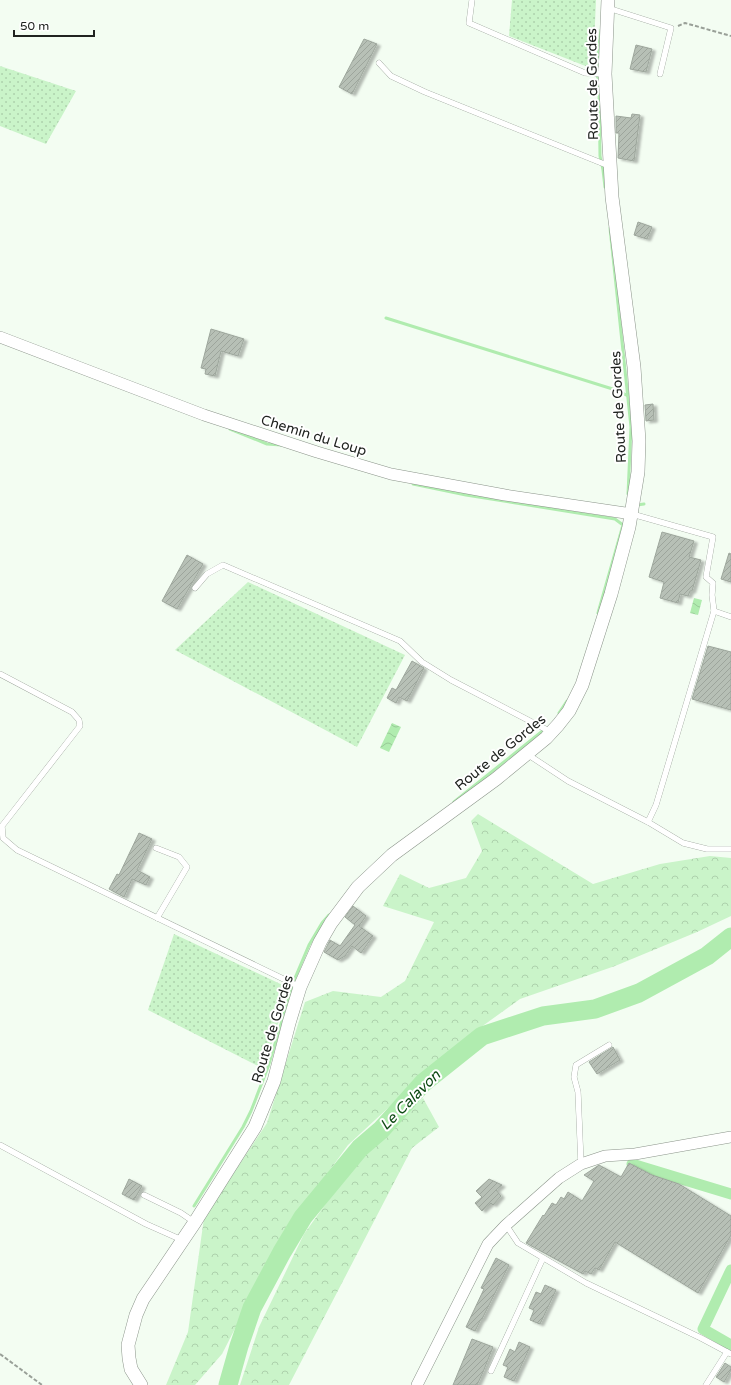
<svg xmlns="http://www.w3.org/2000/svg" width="731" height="1385" font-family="'Varela Round',sans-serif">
<defs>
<pattern id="grass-dots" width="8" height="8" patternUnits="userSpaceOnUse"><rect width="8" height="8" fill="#caf4c9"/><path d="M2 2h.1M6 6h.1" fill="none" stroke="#add1ac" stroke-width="1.8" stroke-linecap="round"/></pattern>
<pattern id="forest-crowns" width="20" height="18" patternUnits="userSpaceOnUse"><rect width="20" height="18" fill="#caf4c9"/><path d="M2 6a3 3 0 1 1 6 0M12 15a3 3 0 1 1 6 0" fill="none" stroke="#add1ac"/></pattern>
<pattern id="water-waves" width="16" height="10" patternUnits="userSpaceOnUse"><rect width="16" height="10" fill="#b0ecaf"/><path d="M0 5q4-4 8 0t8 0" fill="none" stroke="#97ca96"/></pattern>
<pattern id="building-hatch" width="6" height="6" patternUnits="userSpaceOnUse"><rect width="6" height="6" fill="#b7c0b6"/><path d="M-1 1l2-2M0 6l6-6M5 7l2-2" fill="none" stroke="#9da59c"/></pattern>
<filter id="shadow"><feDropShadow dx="3.5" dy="2" stdDeviation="1" flood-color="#0004"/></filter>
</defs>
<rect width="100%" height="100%" fill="#f3fdf2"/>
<g fill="url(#grass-dots)">
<path d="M512,0H596L593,69L509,36Z"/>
<path d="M0,66L76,91L46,144L0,126Z"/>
<path d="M248,582L405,655L357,747L175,650Z"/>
<path d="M174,934L289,988L264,1069L148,1010Z"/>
</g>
<g fill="url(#forest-crowns)">
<path d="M478,814L593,884L660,864L710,856L731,858V916L697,932L615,966L520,999L477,1030L402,1095L348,1145L284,1233L222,1354L195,1385H166L188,1332L204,1218L267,1123L305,1002L333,991L381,997L405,981L434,922L383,906L400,874L429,888L466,878L482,851L471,821Z"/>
<path d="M423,1098L439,1127L412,1148L289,1385H240L259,1327L304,1234L359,1158Z"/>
</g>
<g fill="url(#water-waves)">
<path d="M694,598L702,600L698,615L690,613Z"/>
<path d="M392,723L401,727L389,752L380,748Z"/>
</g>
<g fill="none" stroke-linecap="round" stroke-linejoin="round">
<g stroke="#b0ecaf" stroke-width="3">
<path d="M601,30L596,68L599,85L600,156L603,170L605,187"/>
<path d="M610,228L631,427L628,494"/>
<path d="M386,318L619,391L628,396"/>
<path d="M230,429L267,444L281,445"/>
<path d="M413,484L466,495L615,519L623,525L598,613"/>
<path d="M637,505L644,504"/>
<path d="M559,713L567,701"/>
<path d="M454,802L545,729"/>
<path d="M194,1206L243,1127L251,1111L268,1067L295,978L309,945L322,923L329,915"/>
</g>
<g stroke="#b0ecaf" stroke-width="11">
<path d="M632,1164L731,1194"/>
<path d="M731,1270L703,1329L731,1345"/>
</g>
<path stroke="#b0ecaf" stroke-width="19" d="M228,1385L239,1346L252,1308L282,1252L303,1217L360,1148L381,1130L423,1083L482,1036L543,1016L595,1009L639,993L707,956L731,937"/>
</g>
<g fill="url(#building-hatch)" stroke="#9da69c" filter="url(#shadow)">
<path d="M364,39L377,44L352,94L339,87Z"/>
<path d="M636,45L652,49L646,72L630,69Z"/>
<path d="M632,114L640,115L634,161L618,158L619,133H616V116L631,118Z"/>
<path d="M638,222L652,227L647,239L634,235Z"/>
<path d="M211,329L244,339L238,356L221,351L215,376L205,374L206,369L201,368Z"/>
<path d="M653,404L654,420L646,421L645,405Z"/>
<path d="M662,532L694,541L689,557L701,560L692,591H690L688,596L680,594L678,603L660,598L664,582L649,577Z"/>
<path d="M729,553L731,554V582L721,579Z"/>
<path d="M187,555L203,564L177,609L162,601Z"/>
<path d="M708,646L731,652V710L692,699Z"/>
<path d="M412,661L424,668L407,701L399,697L396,703L387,698L392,688L396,690Z"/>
<path d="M139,833L152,839L137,870L150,877L146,885L132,879L124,897L109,889L117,874L119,875Z"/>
<path d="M353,906L366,916L359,926L373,936L361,953L352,946L345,956L338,960L324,952L330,940L340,946L355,925L345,917Z"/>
<path d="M613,1047L620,1060L597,1074L589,1062Z"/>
<path d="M629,1163L652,1175L679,1184L731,1216V1235L698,1293L615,1242L599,1270L595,1268L591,1274L585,1271L583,1274L526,1243L543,1215L544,1216L552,1203L556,1205L561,1197L564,1199L568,1192L582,1201L594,1181L584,1175L599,1165L621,1177Z"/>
<path d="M129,1179L142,1186L134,1200L122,1194Z"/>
<path d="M489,1179L502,1185L496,1190L501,1196L493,1205L491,1203L482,1211L475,1203L482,1197L476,1191Z"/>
<path d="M496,1258L509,1265L482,1319H481L475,1331L466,1327L484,1289L481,1288Z"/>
<path d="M545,1285L556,1290L540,1324L530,1320L534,1310L529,1308L536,1292L541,1294Z"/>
<path d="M472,1339L493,1347L483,1372L477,1385H453Z"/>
<path d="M519,1342L530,1347L514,1381L504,1377L508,1367L503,1365L510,1349L515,1352Z"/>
<path d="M725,1363L731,1367V1370L724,1382L716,1377Z"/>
</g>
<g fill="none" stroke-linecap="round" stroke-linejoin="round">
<g stroke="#8b948a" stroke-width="6">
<g id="service">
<path d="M472,0L469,23L585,73L604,74"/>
<path d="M608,8L671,28L660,74"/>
<path d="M379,63L391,76L425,92L609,166"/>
<path d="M632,514L713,537L706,577L713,583L712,595L714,611L656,805L648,822"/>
<path d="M195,588L207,574L223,565L400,641L422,662L451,680L551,732"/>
<path d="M714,611L731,617"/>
<path d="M0,674L72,712L79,720L80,726L2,826L3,838L17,850L300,987"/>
<path d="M527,754L568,781L648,822L683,843L707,849H731"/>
<path d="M156,848L179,857L187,867L157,918"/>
<path d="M0,1145L146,1224L182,1240"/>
<path d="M581,1164L578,1092L574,1077L576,1065L609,1045"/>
<path d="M144,1195L181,1213L194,1222"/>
<path d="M506,1225L518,1243L586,1283L701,1338L731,1354"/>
<path d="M491,1371L543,1258"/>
<path d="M706,1385L727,1352"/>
</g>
</g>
<g stroke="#8b948a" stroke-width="12">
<g id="minor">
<path d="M0,337L204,415L317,452L391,474L505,495L632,514"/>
<path d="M417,1385L488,1244L506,1225L559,1178L581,1164L605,1156L635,1154L731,1137"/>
</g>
</g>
<g stroke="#8b948a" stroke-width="14">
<path id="tertiary" d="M141,1385L131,1369L129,1358L128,1345L136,1315L143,1299L195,1222L255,1127L274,1081L289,1023L300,987L320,942L331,923L358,887L392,855L496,779L546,738L558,725L569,711L582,685L611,594L629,527L638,472L639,441L634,367L612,197L605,74L608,0"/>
</g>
<g stroke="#99a098" stroke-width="2" stroke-dasharray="4 2" stroke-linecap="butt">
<path d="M678,26L685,23L731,36"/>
<path d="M0,1354L42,1385"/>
</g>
<use href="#service" stroke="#fff" stroke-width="5.5"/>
<use href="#minor" stroke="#fff" stroke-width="11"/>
<use href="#tertiary" stroke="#fff" stroke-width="13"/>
</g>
<g text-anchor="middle" stroke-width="4" stroke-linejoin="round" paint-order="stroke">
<g font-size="14" fill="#202320" stroke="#fff">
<text transform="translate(592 84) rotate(-91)" y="5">Route de Gordes</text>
<text transform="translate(618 407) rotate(-93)" y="5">Route de Gordes</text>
<text transform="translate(314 435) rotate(17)" y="5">Chemin du Loup</text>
<text transform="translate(500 752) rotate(-39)" y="5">Route de Gordes</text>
<text transform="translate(272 1029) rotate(-73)" y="5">Route de Gordes</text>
</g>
<g font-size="15" font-style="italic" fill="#0e4b14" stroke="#fff">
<text transform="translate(410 1100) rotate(-45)" y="5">Le Calavon</text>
</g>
</g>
<path d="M14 30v6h80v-6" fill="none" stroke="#202320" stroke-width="2"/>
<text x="20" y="30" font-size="12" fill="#202320" stroke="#ffffff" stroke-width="3" paint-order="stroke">50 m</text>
</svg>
